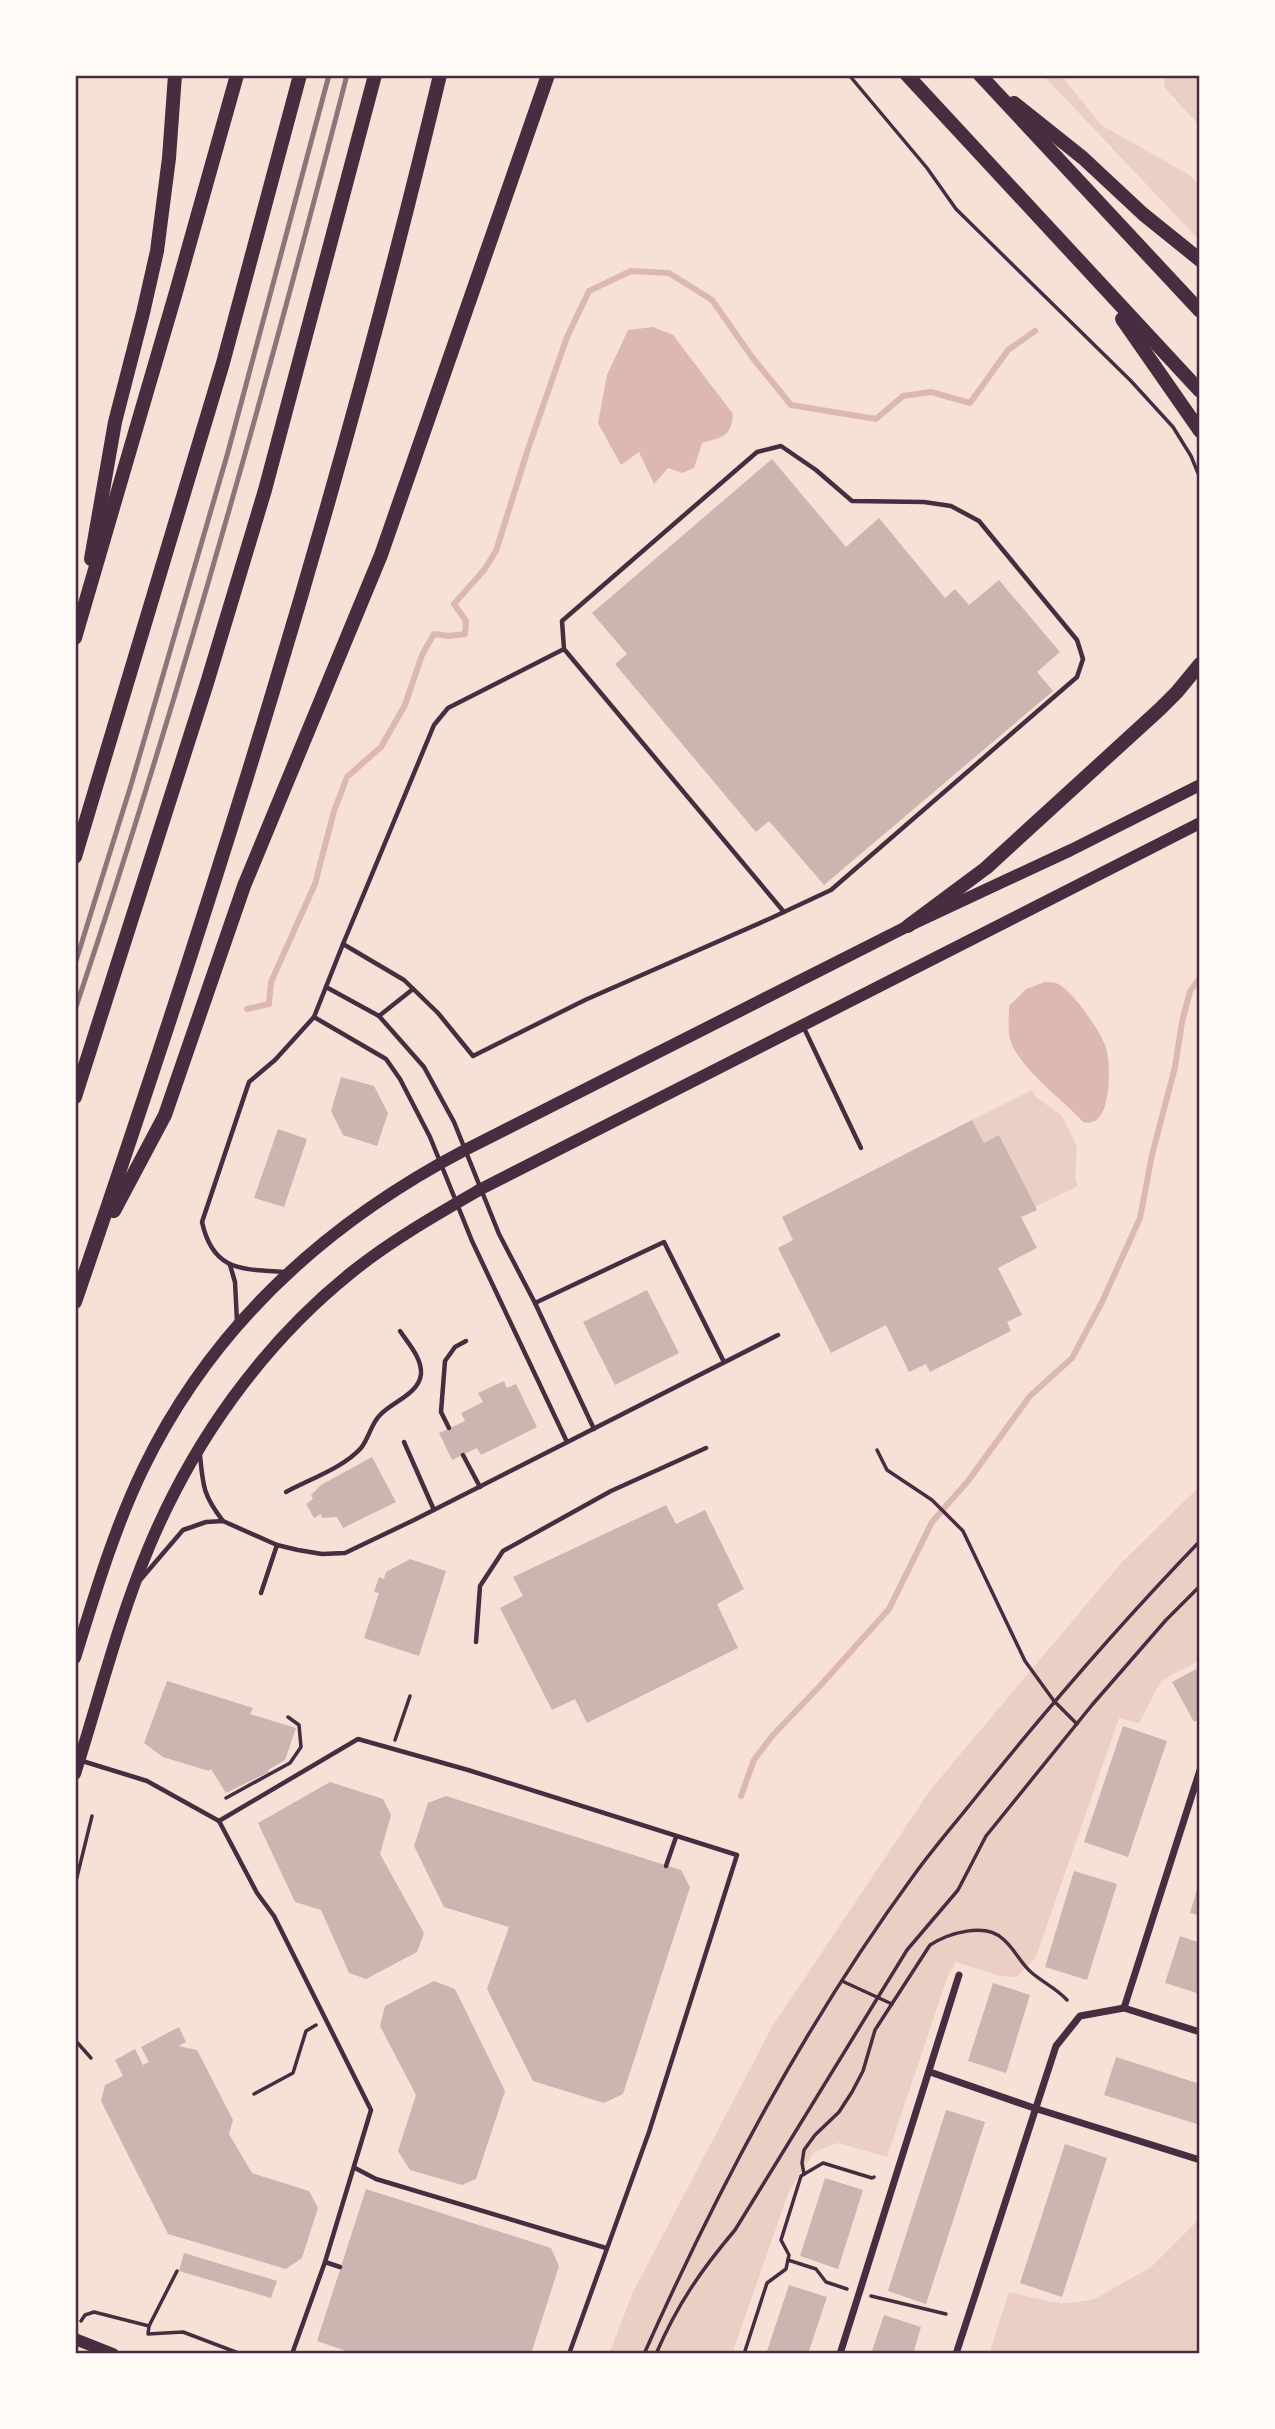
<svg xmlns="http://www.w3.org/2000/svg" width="1275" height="2429" font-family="Helvetica,sans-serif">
<rect width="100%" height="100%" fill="#f7e1d7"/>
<g fill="#ebcfc5">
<path d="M1043,75H1061L1101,125L1188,174L1200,185V241Z"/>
<path d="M1166,75H1200V126L1164,87Z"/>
<path d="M1032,1090L1036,1097L1062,1116L1077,1146L1075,1178L1078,1186L1035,1207L984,1143L972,1120Z"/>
<path d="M1200,1486V1660L1161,1681L1139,1723L1119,1718L1036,1957L1017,1977L1000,1976L956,1962L947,1978L887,2157L838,2143L814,2152L789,2191L732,2354H609L633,2292L772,2027L931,1789L1122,1562Z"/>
<path d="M1200,2218V2354H989L1009,2292L1052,2302L1070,2303L1095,2299L1151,2267Z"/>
</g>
<g fill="#dcb8b0">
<path d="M653,327L673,335L733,414C731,438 722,437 702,443L694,468L682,473L668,468L654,484L639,452L621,465L598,423L607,375L628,330Z"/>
<path d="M1045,982C1049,982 1053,982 1056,983C1071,988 1102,1033 1106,1048C1111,1064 1111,1112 1095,1121C1091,1123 1087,1122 1084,1123C1063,1099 1013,1065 1009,1034C1008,1025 1009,1015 1009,1006L1026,989Z"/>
</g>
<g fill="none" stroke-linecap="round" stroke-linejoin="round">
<g stroke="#dcb8b0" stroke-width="6">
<path d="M247,1009L269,1004L271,982L315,884L334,811L347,777L381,747L405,705L422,655L434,634L449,636L465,634L466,621L454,604L484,570L496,551L528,449L567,337L589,291L631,271L669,273L712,300L752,357L791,405L876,419L903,396L931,392L970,403L1008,350L1035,331"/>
<path d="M741,1796L754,1760L772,1736L819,1687L889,1609L932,1522L968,1481L1030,1396L1072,1358L1102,1302L1140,1218L1152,1155L1175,1067L1182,1022L1190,991L1200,978"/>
</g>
</g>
<g fill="#ccb4b1">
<path d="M772,459L846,547L879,518L945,598L955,589L969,605L999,580L1060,652L1037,672L1053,691L824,885L769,821L756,832L615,664L627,654L592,613Z"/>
<path d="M341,1077L374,1086L388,1113L377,1146L343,1135L331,1111Z"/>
<path d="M972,1120L984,1143L999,1135L1037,1210L1021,1217L1037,1248L998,1268L1022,1315L1007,1322L1011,1331L930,1372L926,1364L909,1372L886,1325L831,1353L778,1248L793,1240L782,1217Z"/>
<path d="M278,1129L307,1139L284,1207L254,1198Z"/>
<path d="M647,1290L679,1353L615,1385L583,1322Z"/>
<path d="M504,1381L507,1388L516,1384L537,1427L481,1455L477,1448L452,1460L439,1433L465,1421L461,1413L483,1402L478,1393Z"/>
<path d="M372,1457L396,1502L343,1528L337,1517L322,1518L321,1514L314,1518L306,1504L313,1499L311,1495L321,1485Z"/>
<path d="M666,1505L676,1524L705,1510L744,1589L717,1604L738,1648L587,1723L575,1699L552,1710L500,1608L523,1596L513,1577Z"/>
<path d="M410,1559L446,1571L419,1656L364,1638L379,1593L374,1592L379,1577L384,1579L386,1572Z"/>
<path d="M1200,1667V1719L1194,1722L1172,1682Z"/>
<path d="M167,1681L253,1708L250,1714L296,1728L285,1760L268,1770L269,1772L226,1793L211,1769L209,1771L163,1757L144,1743Z"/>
<path d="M1123,1726L1167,1741L1128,1857L1084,1842Z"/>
<path d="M330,1782L383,1799L391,1815L380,1854L424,1933L417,1952L366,1979L349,1973L321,1910L295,1902L258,1823Z"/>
<path d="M446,1796L681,1870L690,1887L623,2094L604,2103L533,2081L487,1989L509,1927L444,1907L414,1846L428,1803Z"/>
<path d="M1074,1871L1117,1884L1087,1980L1045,1967Z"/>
<path d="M1199,1883H1200V1916L1190,1913Z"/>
<path d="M1180,1936L1200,1943V1994L1165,1983Z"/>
<path d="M434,1981L455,1989L505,2091L476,2179L462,2185L410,2170L398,2151L416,2095L380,2026L385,2006Z"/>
<path d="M993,1983L1030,1995L1006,2073L968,2061Z"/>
<path d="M179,2027L186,2042L178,2046L197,2050L233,2120L229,2134L252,2173L309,2191L318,2208L302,2258L286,2269L168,2234L101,2101L105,2085L123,2076L115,2060L135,2049L143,2065L149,2062L141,2047Z"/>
<path d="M1116,2057L1200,2084V2125L1104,2095Z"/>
<path d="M946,2110L985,2122L926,2304L888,2291Z"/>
<path d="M1065,2144L1107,2158L1062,2297L1020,2283Z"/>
<path d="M825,2178L863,2190L838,2269L800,2256Z"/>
<path d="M366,2189L551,2248L559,2266L531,2354H355L317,2341Z"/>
<path d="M184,2253L277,2281L271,2298L179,2271Z"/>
<path d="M789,2285L827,2297L808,2354H766Z"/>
<path d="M884,2315L921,2327L913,2354H871Z"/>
</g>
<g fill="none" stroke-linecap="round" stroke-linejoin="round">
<g stroke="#4a2c40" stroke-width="3.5">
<path d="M849,75L927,168L956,209L1131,381L1173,427L1191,456L1200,478"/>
<path d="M877,1450L887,1470L932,1500L963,1531L1025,1661L1054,1701L1077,1724"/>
<path d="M395,1740L410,1696"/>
<path d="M226,1798L290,1763L301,1747L299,1725L288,1717"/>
<path d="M75,1885L92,1816"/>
<path d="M842,1981L892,2004"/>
<path d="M75,2040L91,2058"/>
<path d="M254,2094L293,2073L306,2031L316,2025"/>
<path d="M804,2174L802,2163L804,2150L815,2135L839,2112L852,2092L863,2071L875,2030L930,1945C949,1933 985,1922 1003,1939C1015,1949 1020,1963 1032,1973C1044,1983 1057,1989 1067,2000"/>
<path d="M788,2260L816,2269L826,2282L847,2289"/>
<path d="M871,2296L946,2314"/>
<path d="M81,2321L85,2315L94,2312L149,2326L177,2271"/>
<path d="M149,2326L148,2334L183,2332L241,2354"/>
<path d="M644,2354C719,2186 805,2024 914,1875C935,1846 958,1820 980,1792C1050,1705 1122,1622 1200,1541"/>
<path d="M656,2354C677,2305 701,2270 735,2230L907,1950L958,1890L986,1836L1092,1705L1166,1620L1200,1586"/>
<path d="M744,2354L767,2283L786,2269L789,2255L781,2240L801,2176L823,2163L872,2178L874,2177"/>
</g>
<g stroke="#4a2c40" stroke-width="4.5">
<path d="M564,649L448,708L434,725L343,944L404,980L438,1013L473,1056L585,1000L769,919L831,890L1077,677L1083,659L1077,640L979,521L951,506L924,502L852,501L816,470L781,446L757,452L562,621L564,649L784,912"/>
<path d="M326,987L379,1016L424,1067L454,1122L499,1234L535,1303L594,1429"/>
<path d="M379,1016L413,989"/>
<path d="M314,1017L386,1059L400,1079L430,1137L472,1241L567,1442"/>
<path d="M804,1028L861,1148"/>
<path d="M230,1265L235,1282L237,1322"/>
<path d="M285,1272C242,1269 213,1272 202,1222L249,1082L275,1060L314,1017L343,944"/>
<path d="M535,1303L664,1242L724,1362"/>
<path d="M449,1428L441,1412L445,1361L455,1347L466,1341"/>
<path d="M404,1442L434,1510"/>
<path d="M200,1455C203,1486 203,1495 223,1521"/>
<path d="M463,1455L480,1487"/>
<path d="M286,1492C310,1479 343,1468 361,1448C369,1438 371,1424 380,1415C392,1402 419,1394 421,1374C422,1358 408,1343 400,1331"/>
<path d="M141,1579L183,1530L206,1522L223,1521L277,1545L298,1550L322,1554L345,1553L414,1520L778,1335"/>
<path d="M261,1593L277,1545"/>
<path d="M476,1642L480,1586L503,1551L611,1491L706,1448"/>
<path d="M79,1760L147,1781L219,1821L257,1893L274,1916L371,2110L325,2262L292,2354"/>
<path d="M219,1821L358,1739L468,1770L737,1855L649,2132L569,2354"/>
<path d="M666,1866L676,1837"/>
<path d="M355,2168L376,2179L606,2248"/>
<path d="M325,2262L340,2267"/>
</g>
<g stroke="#4a2c40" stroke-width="7">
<path d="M1124,2008L1200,1770"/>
<path d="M930,2072L1034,2108L1200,2160"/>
<path d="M840,2354L959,1975"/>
<path d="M956,2354L1056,2046L1080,2016L1124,2008L1200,2032"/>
</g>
<g stroke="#4a2c40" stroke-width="12">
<path d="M75,1658C95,1594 114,1529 143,1469C212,1326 326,1223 465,1150L908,926L1071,850L1200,785"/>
<path d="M75,1774C99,1699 118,1621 149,1547C193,1442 262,1344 352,1272C392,1240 436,1215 481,1189L1200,823"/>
<path d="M75,2339L113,2354"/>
</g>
<g stroke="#4a2c40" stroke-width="14">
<path d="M907,75L1200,391"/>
<path d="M980,75L1200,311"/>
<path d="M1014,103L1083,158L1143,214L1200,260"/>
<path d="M1122,319L1200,431"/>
<path d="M908,926L986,868L1160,709L1177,692L1200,664"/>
</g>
<g stroke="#4a2c40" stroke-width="14">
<path d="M91,559L115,422L143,313L157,251L169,158L175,75"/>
<path d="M75,638L176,292L237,75"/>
<path d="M75,857L223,363L300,75"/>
<path d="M75,1097L207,683L265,490L375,75"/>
<path d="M114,1211L165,1115L244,886L381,555L548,75"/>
<path d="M75,1302C214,898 341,491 440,75"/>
</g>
<g stroke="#8f747c" stroke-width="5">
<path d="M75,964L131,785L228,452L329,75"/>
<path d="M75,1010C178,703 266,389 347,75"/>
</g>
</g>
<rect width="1275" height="2429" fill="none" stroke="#fffaf5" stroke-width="154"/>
<rect x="77" y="77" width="1121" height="2275" fill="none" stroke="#4a2c40" stroke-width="2.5"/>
</svg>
